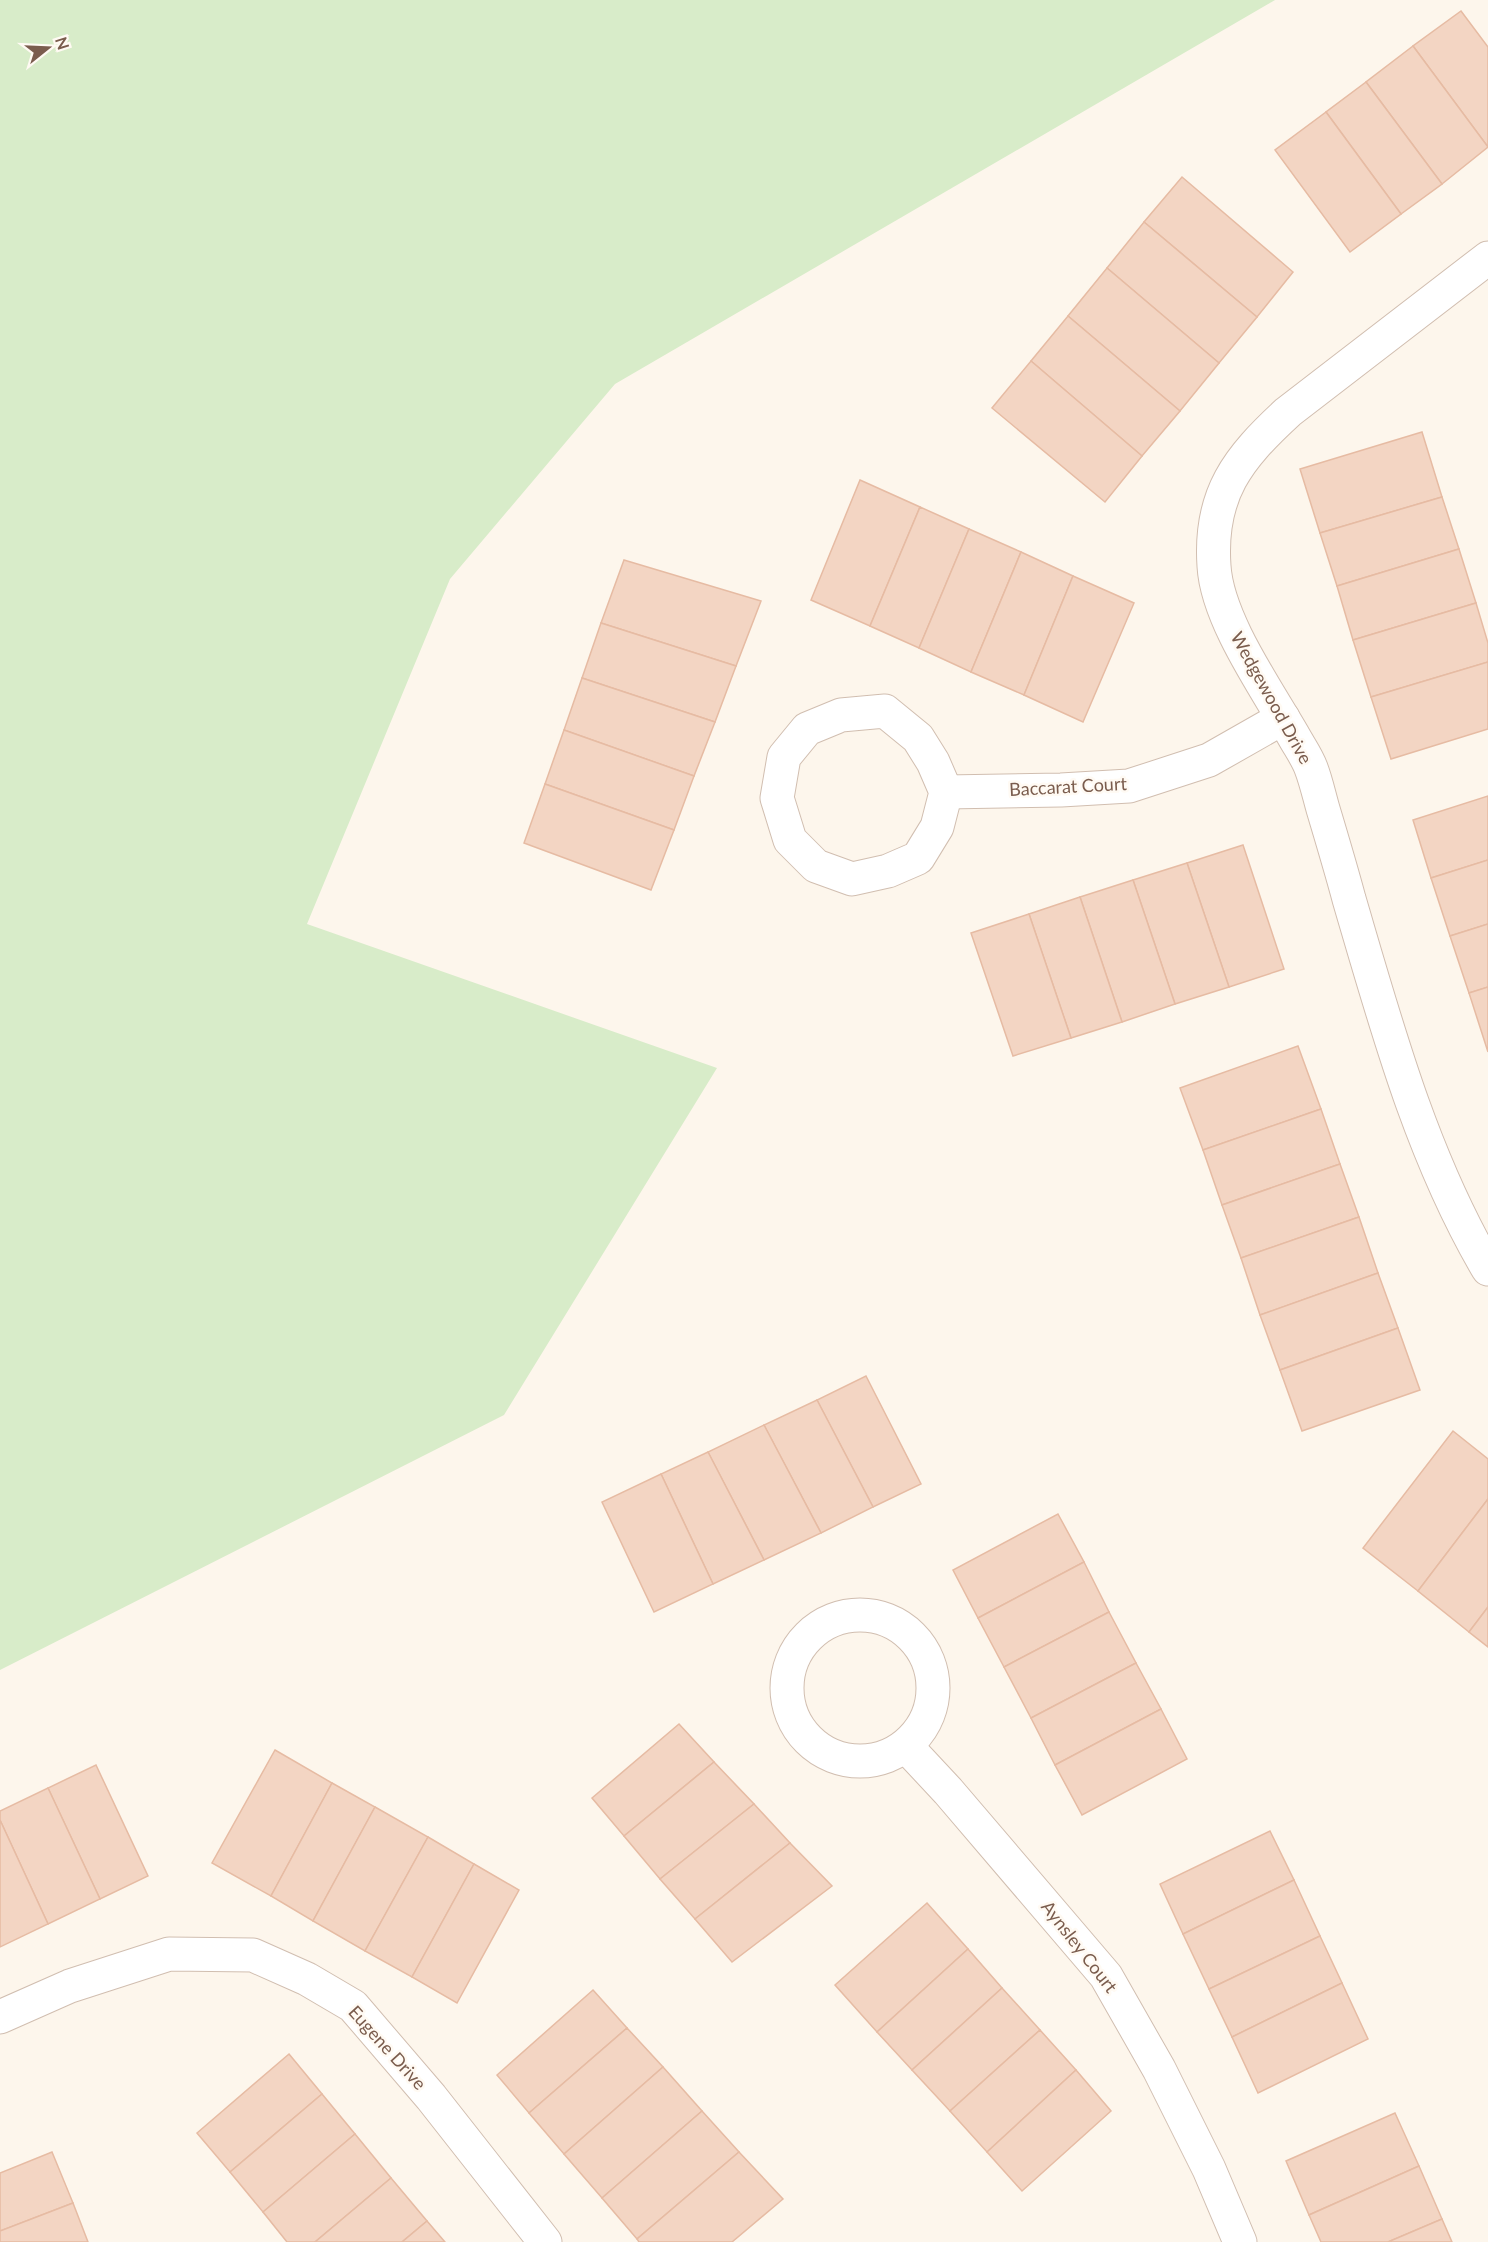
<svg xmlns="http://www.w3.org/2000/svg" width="1488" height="2242" font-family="Lato,sans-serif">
<rect width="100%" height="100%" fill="#fdf6ec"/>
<path fill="#d8ecc9" d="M0,0H1275L615,384L450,579L307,924L717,1068L504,1415L0,1670Z"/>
<g fill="#f3d5c3" stroke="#e6bba3" stroke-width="1.5">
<path d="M1461,11L1488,47V147L1413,46Z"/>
<path d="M1413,46L1488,147L1442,184L1366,82Z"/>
<path d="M1366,82L1442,184L1401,214L1326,112Z"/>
<path d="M1326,112L1401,214L1350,252L1275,150Z"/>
<path d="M1182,177L1293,272L1257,317L1144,222Z"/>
<path d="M1144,222L1257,317L1219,363L1107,268Z"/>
<path d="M1107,268L1219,363L1180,411L1068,316Z"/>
<path d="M1068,316L1180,411L1142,456L1031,361Z"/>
<path d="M1031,361L1142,456L1105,502L992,408Z"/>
<path d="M1422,432L1442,497L1320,533L1300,469Z"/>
<path d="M860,480L920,507L870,626L811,600Z"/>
<path d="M1442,497L1459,549L1337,586L1320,533Z"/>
<path d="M920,507L969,529L919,648L870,626Z"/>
<path d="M969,529L1021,552L971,672L919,648Z"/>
<path d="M1459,549L1476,603L1353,640L1337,586Z"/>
<path d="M1021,552L1073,576L1024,695L971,672Z"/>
<path d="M624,560L761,601L736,666L601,623Z"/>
<path d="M1073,576L1134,603L1083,722L1024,695Z"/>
<path d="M1476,603L1488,643V662L1371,697L1353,640Z"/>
<path d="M601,623L736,666L715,722L582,678Z"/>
<path d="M1488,662V729L1391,759L1371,697Z"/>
<path d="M582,678L715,722L694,776L564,730Z"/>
<path d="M564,730L694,776L674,830L545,784Z"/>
<path d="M545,784L674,830L651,890L524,843Z"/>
<path d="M1488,796V860L1431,878L1413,820Z"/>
<path d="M1243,845L1284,969L1229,987L1187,863Z"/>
<path d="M1488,860V924L1450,936L1431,878Z"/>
<path d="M1187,863L1229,987L1175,1004L1133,880Z"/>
<path d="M1133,880L1175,1004L1122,1022L1080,897Z"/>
<path d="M1080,897L1122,1022L1071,1038L1029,914Z"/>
<path d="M1029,914L1071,1038L1013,1056L971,933Z"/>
<path d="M1488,924V987L1469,993L1450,936Z"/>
<path d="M1488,987V1052L1469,993Z"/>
<path d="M1298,1046L1321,1109L1203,1150L1180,1088Z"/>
<path d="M1321,1109L1340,1164L1222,1205L1203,1150Z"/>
<path d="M1340,1164L1359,1217L1241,1258L1222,1205Z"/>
<path d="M1359,1217L1378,1273L1260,1315L1241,1258Z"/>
<path d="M1378,1273L1398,1328L1280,1370L1260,1315Z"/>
<path d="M1398,1328L1420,1390L1302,1431L1280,1370Z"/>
<path d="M866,1376L921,1484L873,1507L817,1400Z"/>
<path d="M817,1400L873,1507L821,1533L764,1425Z"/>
<path d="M764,1425L821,1533L764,1560L708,1452Z"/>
<path d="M1453,1431L1488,1459V1499L1418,1591L1363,1548Z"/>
<path d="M708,1452L764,1560L713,1584L661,1474Z"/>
<path d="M661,1474L713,1584L654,1612L602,1502Z"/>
<path d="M1488,1499V1607L1469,1632L1418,1591Z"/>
<path d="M1058,1514L1084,1562L978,1618L953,1570Z"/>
<path d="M1084,1562L1109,1612L1004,1667L978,1618Z"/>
<path d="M1488,1607V1647L1469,1632Z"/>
<path d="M1109,1612L1136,1663L1031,1718L1004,1667Z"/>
<path d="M1136,1663L1161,1709L1055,1765L1031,1718Z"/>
<path d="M1161,1709L1187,1759L1082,1815L1055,1765Z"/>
<path d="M679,1724L714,1762L624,1836L592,1798Z"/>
<path d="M275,1750L332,1783L271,1896L212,1863Z"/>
<path d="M714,1762L754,1804L660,1879L624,1836Z"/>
<path d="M96,1765L148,1876L100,1899L48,1788Z"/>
<path d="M332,1783L375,1807L313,1921L271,1896Z"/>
<path d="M48,1788L100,1899L48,1924L0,1820V1811Z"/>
<path d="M754,1804L790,1843L695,1919L660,1879Z"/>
<path d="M375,1807L428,1837L365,1951L313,1921Z"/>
<path d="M0,1820L48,1924L0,1947Z"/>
<path d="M1270,1831L1294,1880L1183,1934L1160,1884Z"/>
<path d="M428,1837L474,1864L412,1977L365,1951Z"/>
<path d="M790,1843L832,1886L732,1962L695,1919Z"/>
<path d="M474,1864L519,1890L457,2003L412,1977Z"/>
<path d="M1294,1880L1320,1936L1209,1989L1183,1934Z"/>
<path d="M927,1903L968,1949L877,2032L835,1985Z"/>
<path d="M1320,1936L1342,1983L1232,2037L1209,1989Z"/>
<path d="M968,1949L1002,1988L912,2070L877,2032Z"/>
<path d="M1342,1983L1368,2039L1258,2093L1232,2037Z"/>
<path d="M1002,1988L1040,2030L950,2111L912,2070Z"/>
<path d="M593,1990L627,2028L529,2113L497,2075Z"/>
<path d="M627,2028L663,2067L564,2154L529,2113Z"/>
<path d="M1040,2030L1076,2070L987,2152L950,2111Z"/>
<path d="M289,2054L322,2094L230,2172L197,2133Z"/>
<path d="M663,2067L702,2111L602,2198L564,2154Z"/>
<path d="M1076,2070L1111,2111L1022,2191L987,2152Z"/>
<path d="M322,2094L355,2134L263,2212L230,2172Z"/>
<path d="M702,2111L739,2152L637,2239L602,2198Z"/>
<path d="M1395,2113L1419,2166L1309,2215L1286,2161Z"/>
<path d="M355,2134L391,2178L315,2242H287L263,2212Z"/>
<path d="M52,2152L73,2203L0,2231V2173Z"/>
<path d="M739,2152L783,2199L732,2242H639L637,2239Z"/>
<path d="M1419,2166L1442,2219L1388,2242H1321L1309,2215Z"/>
<path d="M391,2178L427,2221L402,2242H315Z"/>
<path d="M73,2203L88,2242H0V2231Z"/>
<path d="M1442,2219L1452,2242H1388Z"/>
<path d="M427,2221L445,2242H402Z"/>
</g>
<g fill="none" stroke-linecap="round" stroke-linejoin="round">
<g stroke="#d1beb0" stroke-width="35">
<g id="street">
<path d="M1488,258L1288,412C1238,458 1209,494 1214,566C1217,619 1266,688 1293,735C1299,746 1307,757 1311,768C1316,781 1319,795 1323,809C1332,839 1341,869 1349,899C1386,1025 1421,1155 1488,1269"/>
<path d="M885,711L918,738L933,762L946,792L937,827L918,858L888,871L852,879L816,866L790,840L777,798L784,757L807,729L841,715Z"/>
<path d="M946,792L1061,790L1129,786L1209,760L1283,718"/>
<circle cx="860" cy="1688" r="73"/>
<path d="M906,1746L948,1791L1106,1976L1159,2069L1209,2169L1240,2242"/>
<path d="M0,2017L70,1986L169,1954L253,1955L307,1979L353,2006L431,2097L545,2242"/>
</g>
</g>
<use href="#street" stroke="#fff" stroke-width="33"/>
</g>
<g text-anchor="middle" stroke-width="5" stroke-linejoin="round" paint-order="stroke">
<g font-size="18" fill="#7a5c4d" stroke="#fffaf3">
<text transform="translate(1271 698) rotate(61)" y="6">Wedgewood Drive</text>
<text transform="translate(1068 787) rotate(-3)" y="6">Baccarat Court</text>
<text transform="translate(1079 1947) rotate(52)" y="6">Aynsley Court</text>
<text transform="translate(387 2048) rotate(48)" y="6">Eugene Drive</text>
</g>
</g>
<g transform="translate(48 48) rotate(72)" stroke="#fffaf3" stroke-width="4.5" paint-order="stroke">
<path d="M0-4.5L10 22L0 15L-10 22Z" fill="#7a5c4d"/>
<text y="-9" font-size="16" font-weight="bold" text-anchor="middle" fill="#7a5c4d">N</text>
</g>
</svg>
